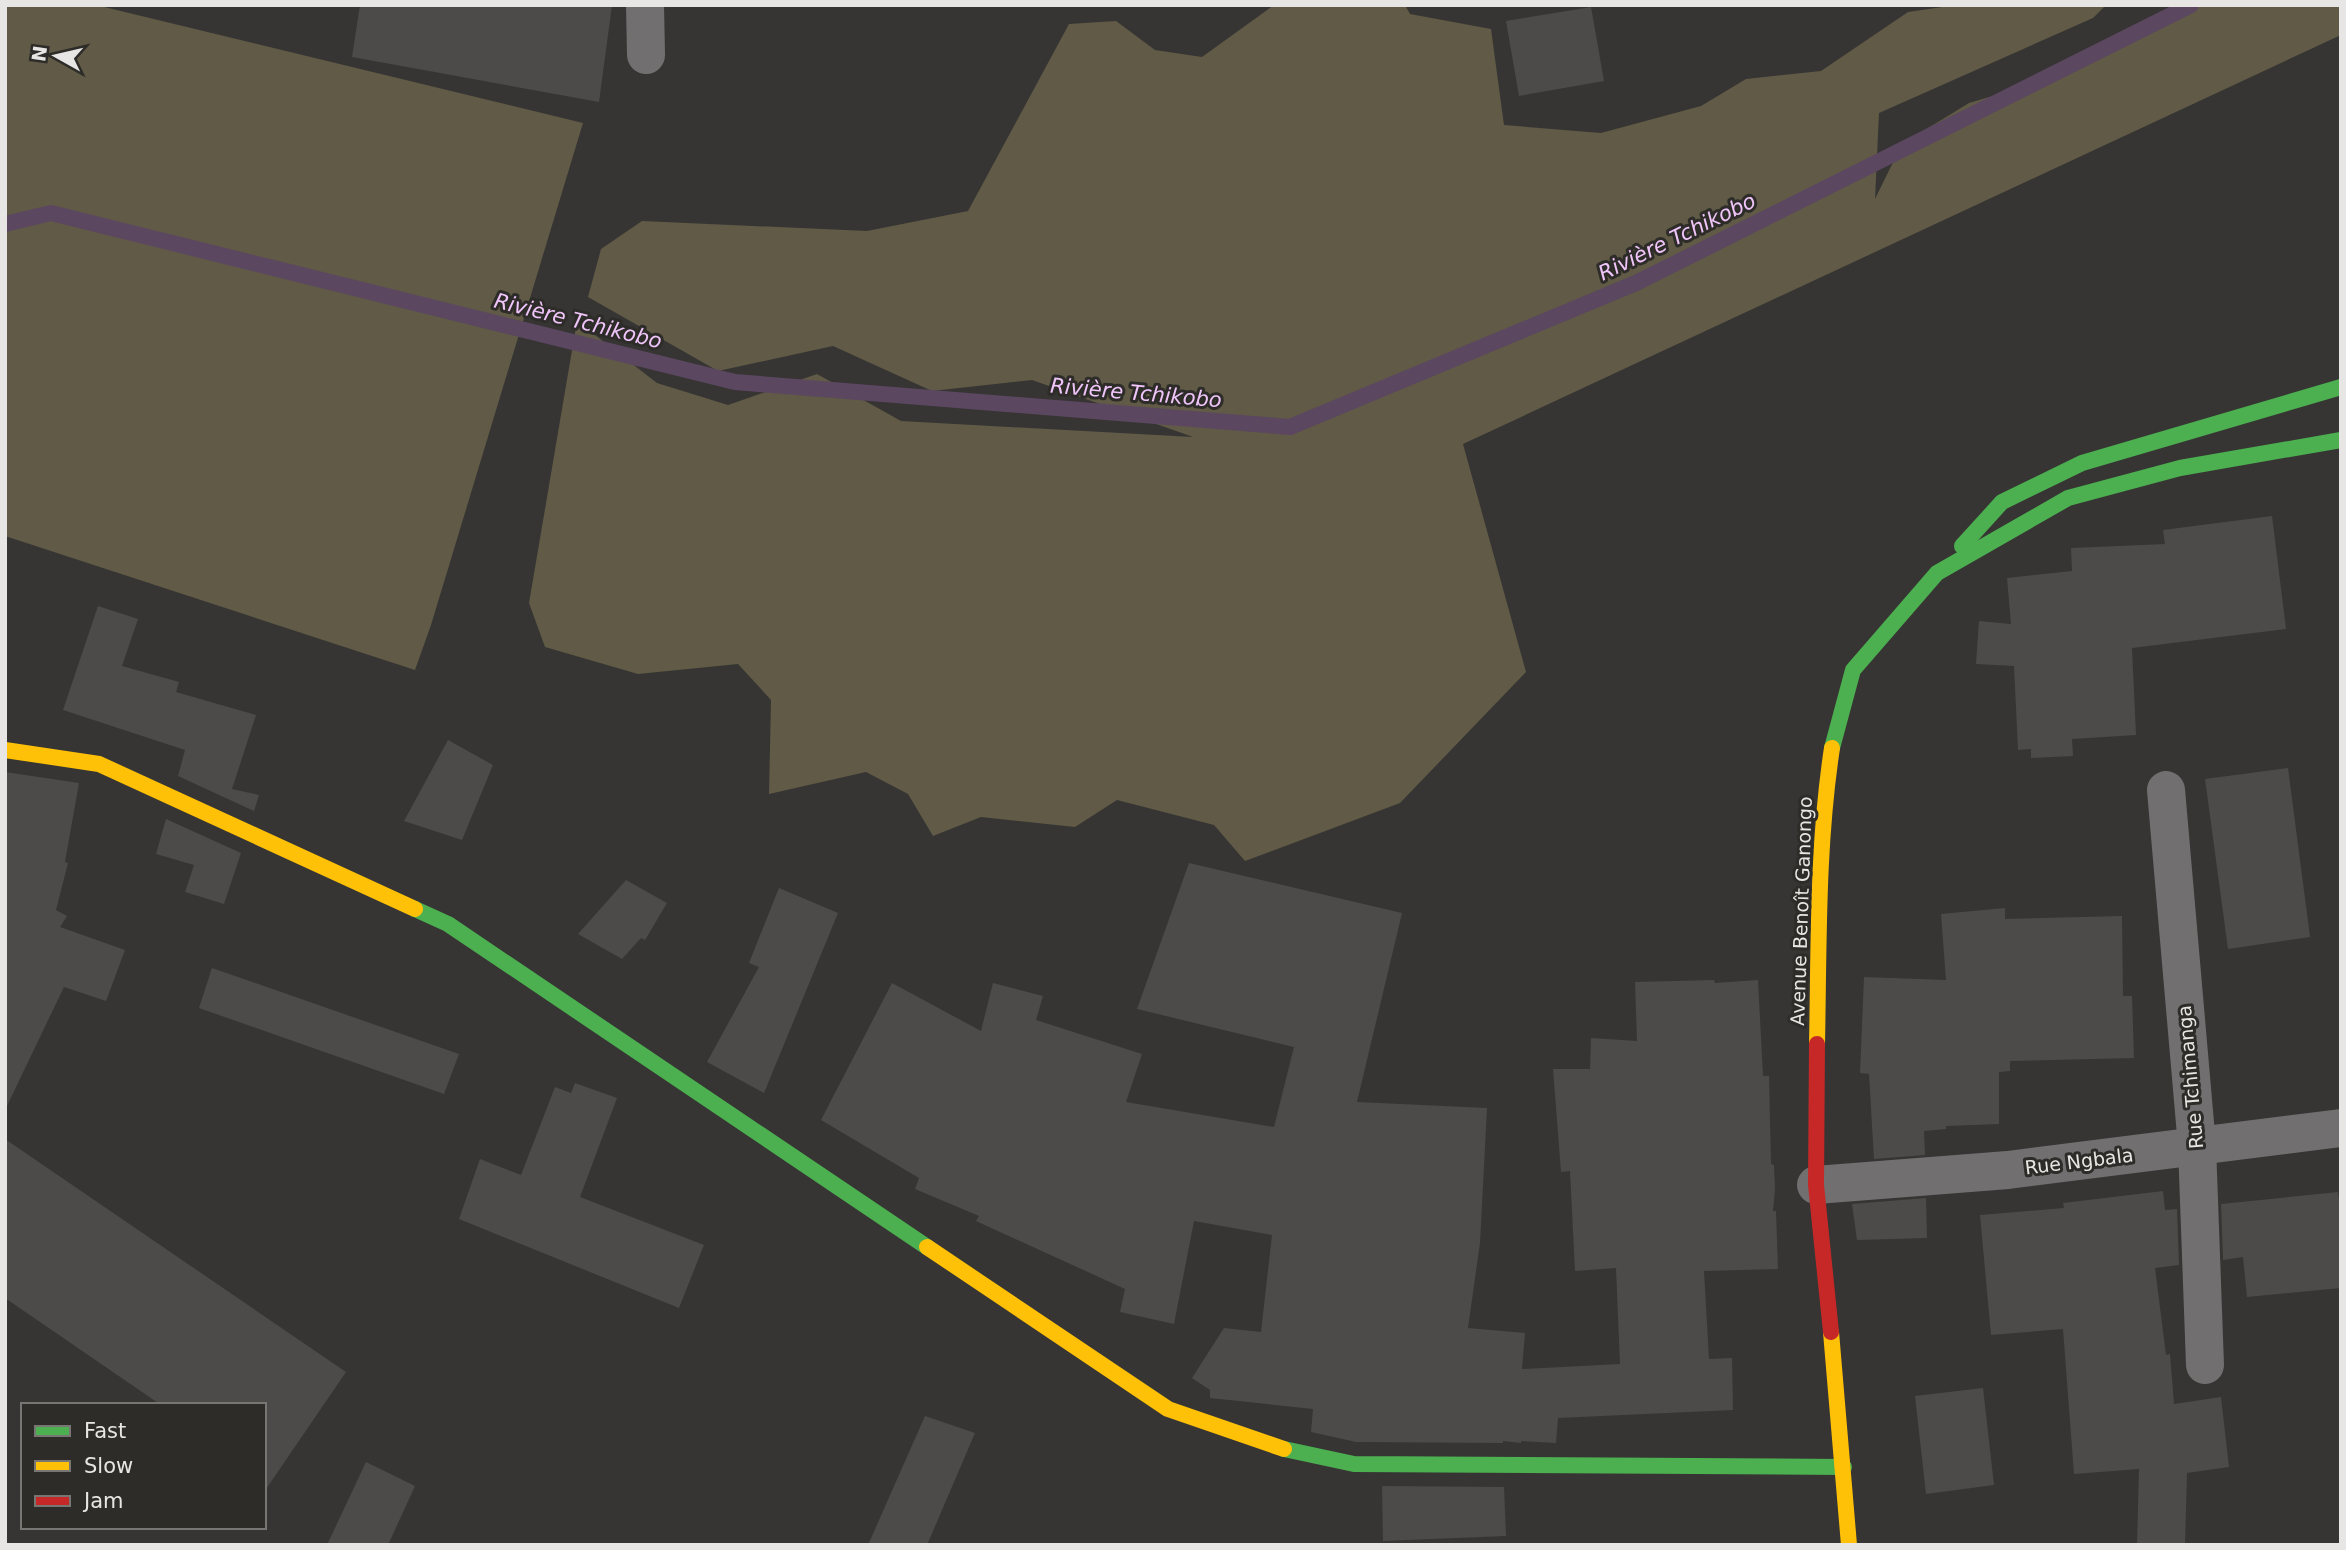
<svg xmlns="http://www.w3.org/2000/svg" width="2346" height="1550" font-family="'DejaVu Sans',sans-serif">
<rect width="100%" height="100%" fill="#363533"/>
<g fill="#605a46">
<path d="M5,5H96L583,123L431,625L415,670L5,536Z"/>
<path d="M1274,5H1405L1410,14L1491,29L1504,125L1601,133L1701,106L1746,79L1821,71L1908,12L1956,5H2106L2093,18L1879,113L1875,199L1902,144L1969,103L2063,75L2168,10L2200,5H2341V35L1463,444L1526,672L1400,803L1245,861L1214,825L1117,800L1075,827L981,817L933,836L908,794L866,772L769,794L771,700L738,664L638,674L545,647L529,603L577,321L657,383L728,405L817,374L901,421L1193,437L1032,380L932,391L833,346L718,371L588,297L601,249L642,221L867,231L968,211L1069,24L1116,21L1155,50L1202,57Z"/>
</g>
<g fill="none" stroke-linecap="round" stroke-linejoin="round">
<path stroke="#5c4761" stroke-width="16" d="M5,224L51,213L735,382L1290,427L1636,283L2191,5"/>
</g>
<g fill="#4c4b4a">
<path d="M360,5H612L599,102L352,57Z"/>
<path d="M1591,7L1604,81L1519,96L1506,21Z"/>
<path d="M2272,516L2286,629L2132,648L2136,735L2072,739L2073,756L2031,758V749L2018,750L2014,666L1976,664L1979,621L2011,624L2007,578L2072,571L2071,548L2165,544L2163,530Z"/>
<path d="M98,606L138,619L122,666L179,682L176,692L256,715L232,789L259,795L254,811L178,776L185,750L63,710Z"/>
<path d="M448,740L493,765L462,840L404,821Z"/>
<path d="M2288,768L2310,937L2228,949L2205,779Z"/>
<path d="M5,772L79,783L65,862L68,863L56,910L67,916L60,927L125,950L106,1001L64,987L5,1110Z"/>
<path d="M166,819L241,853L224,904L185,892L194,865L156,854Z"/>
<path d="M1189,863L1402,913L1357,1102L1487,1108L1480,1243L1468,1328L1525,1333L1522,1369L1620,1364L1616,1268L1575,1271L1570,1171L1561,1172L1553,1069H1590L1591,1038L1637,1041L1635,982L1714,980L1715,983L1758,980L1763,1076H1769L1771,1164L1774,1165L1775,1190L1773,1211H1776L1778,1269L1704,1271L1709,1359L1732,1358L1733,1410L1558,1418L1556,1443L1521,1441V1443L1503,1441V1443L1356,1442L1311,1432L1313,1409L1210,1398V1390L1192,1378L1224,1328L1261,1332L1272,1235L1194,1221L1174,1324L1120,1312L1125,1289L976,1221L979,1216L915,1189L919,1178L821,1120L892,983L981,1031L993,983L1043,996L1036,1020L1142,1054L1126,1102L1274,1127L1294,1047L1137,1009Z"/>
<path d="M626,880L667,903L645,940L641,938L622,959L578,934Z"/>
<path d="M779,888L838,913L764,1093L707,1062L759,967L749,963Z"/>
<path d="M2005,908V919L2122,916L2123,996H2132L2134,1058L2010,1061V1071L1999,1072V1124L1946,1126V1129L1924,1131L1925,1155L1874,1159L1869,1074L1860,1073L1864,977L1946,980L1941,914Z"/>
<path d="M212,968L459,1054L444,1094L199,1008Z"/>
<path d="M575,1083L617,1098L580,1197L704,1245L679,1308L459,1219L480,1159L521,1175L555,1087L571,1093Z"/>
<path d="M5,1139L346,1372L264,1492V1405H161L5,1298Z"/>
<path d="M2163,1191L2165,1210L2177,1209L2179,1265L2155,1268L2166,1355L2170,1354L2174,1404L2221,1397L2229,1467L2187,1473L2185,1545H2137L2139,1469L2074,1474L2063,1329L1991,1335L1980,1215L2064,1208L2063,1203Z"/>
<path d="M2338,1192L2341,1216V1288L2247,1297L2243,1257L2223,1260L2221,1204Z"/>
<path d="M1926,1198L1927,1238L1857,1240L1852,1204Z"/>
<path d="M1983,1388L1994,1485L1926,1494L1915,1396Z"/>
<path d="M925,1416L975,1433L927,1545H868Z"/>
<path d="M366,1462L415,1486L388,1545H327Z"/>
<path d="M1382,1486L1504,1487L1506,1536L1383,1541Z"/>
</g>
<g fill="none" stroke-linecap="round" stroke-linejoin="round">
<g stroke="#726f71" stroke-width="38">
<path d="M645,5L646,55"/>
<path d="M2166,790L2197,1146L2205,1365"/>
<path d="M1816,1185L2008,1170L2341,1128"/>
</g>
<g stroke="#4caf50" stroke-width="16">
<path d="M1962,546L2002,502L2082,463L2341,387"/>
<path d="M1832,748L1853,670L1937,573L2068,498L2180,468L2341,440"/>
<path d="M415,909L448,924L927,1247"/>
<path d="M1284,1449L1354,1464L1844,1467"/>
</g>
<g stroke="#ffc107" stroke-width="16">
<path d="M5,750L99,764L415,909"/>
<path d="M1817,1044C1819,945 1817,846 1832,748"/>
<path d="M927,1247L1168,1409L1284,1449"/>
<path d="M1831,1332L1849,1545"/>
</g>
<path stroke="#c62828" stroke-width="16" d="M1817,1044L1816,1185L1831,1332"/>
</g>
<g text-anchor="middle" stroke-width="6" stroke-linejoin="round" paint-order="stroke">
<g font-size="19" fill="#e7e6e4" stroke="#2d2c28">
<text transform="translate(1801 911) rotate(-88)" y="7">Avenue Benoît Ganongo</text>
<text transform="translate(2190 1077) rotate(-95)" y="7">Rue Tchimanga</text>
<text transform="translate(2079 1161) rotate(-7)" y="7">Rue Ngbala</text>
</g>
<g font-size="21" font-style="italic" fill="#f0c5fa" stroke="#2d2c28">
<text transform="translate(1677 237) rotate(-26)" y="7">Rivière Tchikobo</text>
<text transform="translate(578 321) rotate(14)" y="7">Rivière Tchikobo</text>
<text transform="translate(1136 393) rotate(5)" y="7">Rivière Tchikobo</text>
</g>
</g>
<rect width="2346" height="1550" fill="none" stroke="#e7e6e4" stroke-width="14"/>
<rect x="21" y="1403" width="245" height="126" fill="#2d2c28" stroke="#777673" stroke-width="2"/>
<rect x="35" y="1426" width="35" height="10" fill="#4caf50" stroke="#777673" stroke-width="2"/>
<text x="84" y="1438" font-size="21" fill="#e7e6e4">Fast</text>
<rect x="35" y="1461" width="35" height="10" fill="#ffc107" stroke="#777673" stroke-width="2"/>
<text x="84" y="1473" font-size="21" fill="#e7e6e4">Slow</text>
<rect x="35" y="1496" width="35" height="10" fill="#c62828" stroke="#777673" stroke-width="2"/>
<text x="84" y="1508" font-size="21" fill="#e7e6e4">Jam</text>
<g transform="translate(56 56) rotate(278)" stroke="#2d2c28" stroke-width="5" paint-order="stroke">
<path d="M0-5L12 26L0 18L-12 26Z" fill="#e7e6e4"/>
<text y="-10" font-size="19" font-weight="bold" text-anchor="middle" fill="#e7e6e4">N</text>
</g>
</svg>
